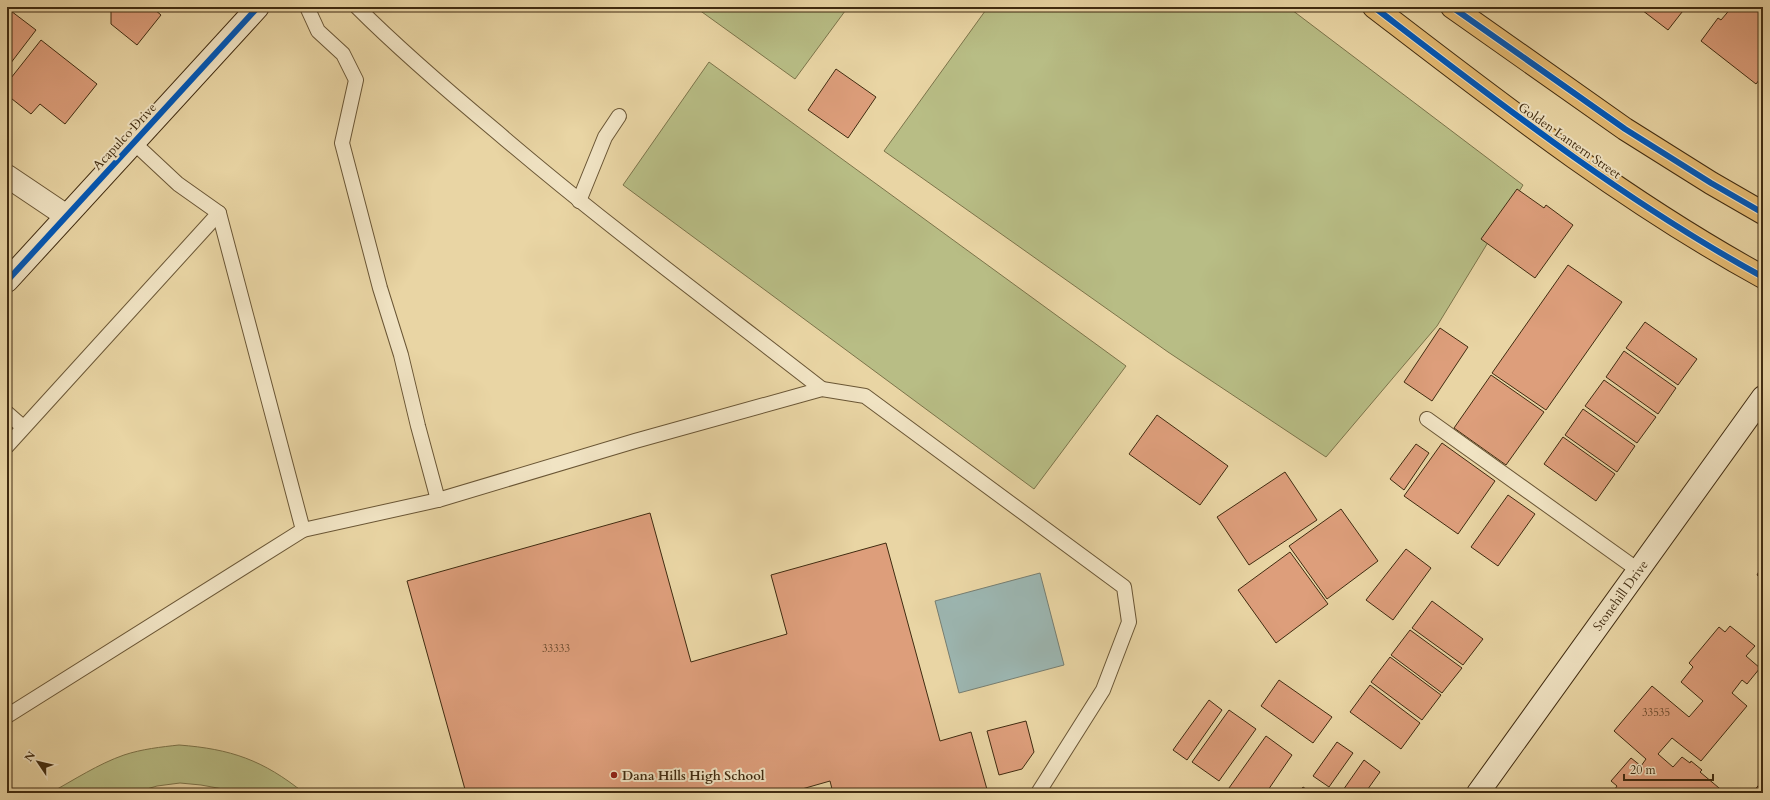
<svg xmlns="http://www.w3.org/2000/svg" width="1770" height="800" font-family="Cardo,serif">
<rect width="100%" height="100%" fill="#e9d5a4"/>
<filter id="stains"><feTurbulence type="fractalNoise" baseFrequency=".005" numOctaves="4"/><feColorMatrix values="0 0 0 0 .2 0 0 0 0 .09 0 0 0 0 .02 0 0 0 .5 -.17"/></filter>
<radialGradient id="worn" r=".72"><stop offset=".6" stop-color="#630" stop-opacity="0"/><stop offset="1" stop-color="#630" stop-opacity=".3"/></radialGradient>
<g fill="#b8bd85" stroke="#7c744a">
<path d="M695,7H848L795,79Z"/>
<path d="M988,7H1288L1523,185L1437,326L1326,457L1168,352L884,151Z"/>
<path d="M709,62L1126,366L1034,489L623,185Z"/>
<path d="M179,745C231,749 263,760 304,793H233L223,789L201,785L180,783L157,786L133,793H50C74,780 98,764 124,755C142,749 161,747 179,745Z"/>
</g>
<path fill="#9cb6b1" stroke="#777e71" d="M1040,573L1064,665L959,693L935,601Z"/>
<g fill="#dd9e7b" stroke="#402b10">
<path d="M111,7H155L154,9L161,15L137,45L111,24Z"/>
<path d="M1638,7H1686L1668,30Z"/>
<path d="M1732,7H1763V75L1756,84L1701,41L1718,18L1721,20Z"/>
<path d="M7,8L36,30L7,68Z"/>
<path d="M41,40L97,84L65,124L40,104L31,114L7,95V83Z"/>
<path d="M836,69L876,97L848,138L808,110Z"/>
<path d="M1517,189L1544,208L1546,205L1573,225L1535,278L1481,239Z"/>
<path d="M1568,265L1622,302L1546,410L1492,373Z"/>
<path d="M1645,322L1697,359L1678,385L1626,348Z"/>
<path d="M1440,328L1468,347L1432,401L1404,382Z"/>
<path d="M1624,351L1676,388L1658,414L1606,377Z"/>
<path d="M1491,375L1544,412L1506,465L1454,428Z"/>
<path d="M1604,380L1656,417L1637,443L1585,406Z"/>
<path d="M1583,409L1635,446L1617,472L1565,435Z"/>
<path d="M1157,415L1228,466L1200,505L1129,454Z"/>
<path d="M1563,437L1615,474L1596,501L1544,464Z"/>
<path d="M1442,443L1495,481L1458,534L1404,496Z"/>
<path d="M1416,444L1429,453L1404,490L1390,479Z"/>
<path d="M1285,472L1317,520L1249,565L1217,517Z"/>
<path d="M1508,495L1535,514L1498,566L1471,547Z"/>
<path d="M1341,509L1378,561L1327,599L1289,546Z"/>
<path d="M650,513L691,662L787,634L771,575L886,543L940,741L971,732L988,793H833L830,781L788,793H466L407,581Z"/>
<path d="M1406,549L1431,568L1393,620L1366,600Z"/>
<path d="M1290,552L1328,604L1276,643L1238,590Z"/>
<path d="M1763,564V579L1757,575Z"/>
<path d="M1432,601L1483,639L1463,665L1412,628Z"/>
<path d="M1730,626L1755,646L1746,656L1760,668L1747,684L1742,680L1732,693L1747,706L1701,761L1672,738L1658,754L1673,767L1682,757L1690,763L1691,761L1702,770L1700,772L1725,793H1614L1613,792L1617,786L1611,781L1631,758L1641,766L1646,759L1614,731L1652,686L1689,717L1703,701L1681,682L1693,667L1689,663L1719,627L1725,632Z"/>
<path d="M1410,630L1462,668L1442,693L1391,655Z"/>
<path d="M1390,657L1441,695L1422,720L1371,682Z"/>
<path d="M1279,680L1332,717L1313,743L1261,706Z"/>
<path d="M1370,685L1420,723L1401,749L1350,712Z"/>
<path d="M1209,700L1222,710L1187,760L1173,750Z"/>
<path d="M1229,710L1256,729L1219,781L1192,762Z"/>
<path d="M1026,721L1034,752L1022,769L999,775L987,731Z"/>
<path d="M1266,736L1292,755L1266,793H1236L1229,788Z"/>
<path d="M1337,742L1353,753L1329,787L1313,776Z"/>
<path d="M1364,760L1380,772L1365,793H1341Z"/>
<path d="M1763,780V793H1752Z"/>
<path d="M1303,787L1312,793H1298Z"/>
</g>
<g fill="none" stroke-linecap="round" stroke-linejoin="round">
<g stroke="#6a5635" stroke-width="16">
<g id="lane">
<path d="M307,7L318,31L343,54L356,80L342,143L380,288L401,355L418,426L438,500"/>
<path d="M357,7C401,51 449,92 497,132C602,222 713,304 822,389"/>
<path d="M579,201L605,137L619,116"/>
<path d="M7,413L23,427"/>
<path d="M1427,419L1638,570"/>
<path d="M7,446L219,213"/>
<path d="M303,530L438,500L635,441L822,389L865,396L1124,587L1129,622L1103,690L1038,793"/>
<path d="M7,716L303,530L219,213L178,184L133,142"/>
</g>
</g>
<g stroke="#6a5635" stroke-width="24">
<path id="street" d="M7,176L65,215"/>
</g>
<g stroke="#402b10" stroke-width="24">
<g id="secondary">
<path d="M7,281L258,7"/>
<path d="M1478,793L1763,397"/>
</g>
</g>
<g stroke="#402b10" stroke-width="24">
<g id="primary">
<path d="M1374,7C1499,103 1624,201 1763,277"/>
<path d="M1452,7L1625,129L1711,183L1763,213"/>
</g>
</g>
<use href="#lane" stroke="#f1e4c4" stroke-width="14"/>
<use href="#street" stroke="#f1e4c4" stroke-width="22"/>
<use href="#secondary" stroke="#f1e4c4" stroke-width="22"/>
<use href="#primary" stroke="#e4ba72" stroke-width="22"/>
<g stroke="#f1e4c4" stroke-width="8">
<g id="cycleway">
<path d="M1374,7C1499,103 1624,201 1763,277"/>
<path d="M1452,7L1625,129L1711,183L1763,213"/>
<path d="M7,281L258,7"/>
</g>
</g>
<use href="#cycleway" stroke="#0057b8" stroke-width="6"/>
</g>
<circle fill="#8f2418" stroke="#f1e4c4" stroke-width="1.5" cx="614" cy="775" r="4"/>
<g text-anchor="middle" stroke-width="4" stroke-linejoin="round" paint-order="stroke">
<g font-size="11" fill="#67482b">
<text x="556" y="652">33333</text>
<text x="1656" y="716">33535</text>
</g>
<g font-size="13" fill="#402b10" stroke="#f1e4c4">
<text transform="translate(124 136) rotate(-47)" y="5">Acapulco Drive</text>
<text transform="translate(1570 140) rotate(35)" y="5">Golden Lantern Street</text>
<text transform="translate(1620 595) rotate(-54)" y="5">Stonehill Drive</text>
</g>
<g font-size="13" font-weight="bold" fill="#402b10" stroke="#f1e4c4" text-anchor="start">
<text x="622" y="780">Dana Hills High School</text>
</g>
</g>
<rect width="1770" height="800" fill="none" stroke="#e9d5a4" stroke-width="24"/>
<rect x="8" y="8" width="1754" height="784" fill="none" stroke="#402b10" stroke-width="2"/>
<rect x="12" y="12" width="1746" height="776" fill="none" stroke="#402b10"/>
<g transform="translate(38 762) rotate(305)" stroke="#f1e4c4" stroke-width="3" paint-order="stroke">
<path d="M0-3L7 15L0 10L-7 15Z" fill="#402b10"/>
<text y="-6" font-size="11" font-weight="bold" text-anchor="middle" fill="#402b10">N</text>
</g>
<path d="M1624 774v6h89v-6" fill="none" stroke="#402b10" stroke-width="2"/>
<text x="1630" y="774" font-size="12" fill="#402b10" stroke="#f1e4c4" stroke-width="3" paint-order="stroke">20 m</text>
<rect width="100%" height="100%" filter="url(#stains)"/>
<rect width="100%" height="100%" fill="url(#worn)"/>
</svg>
